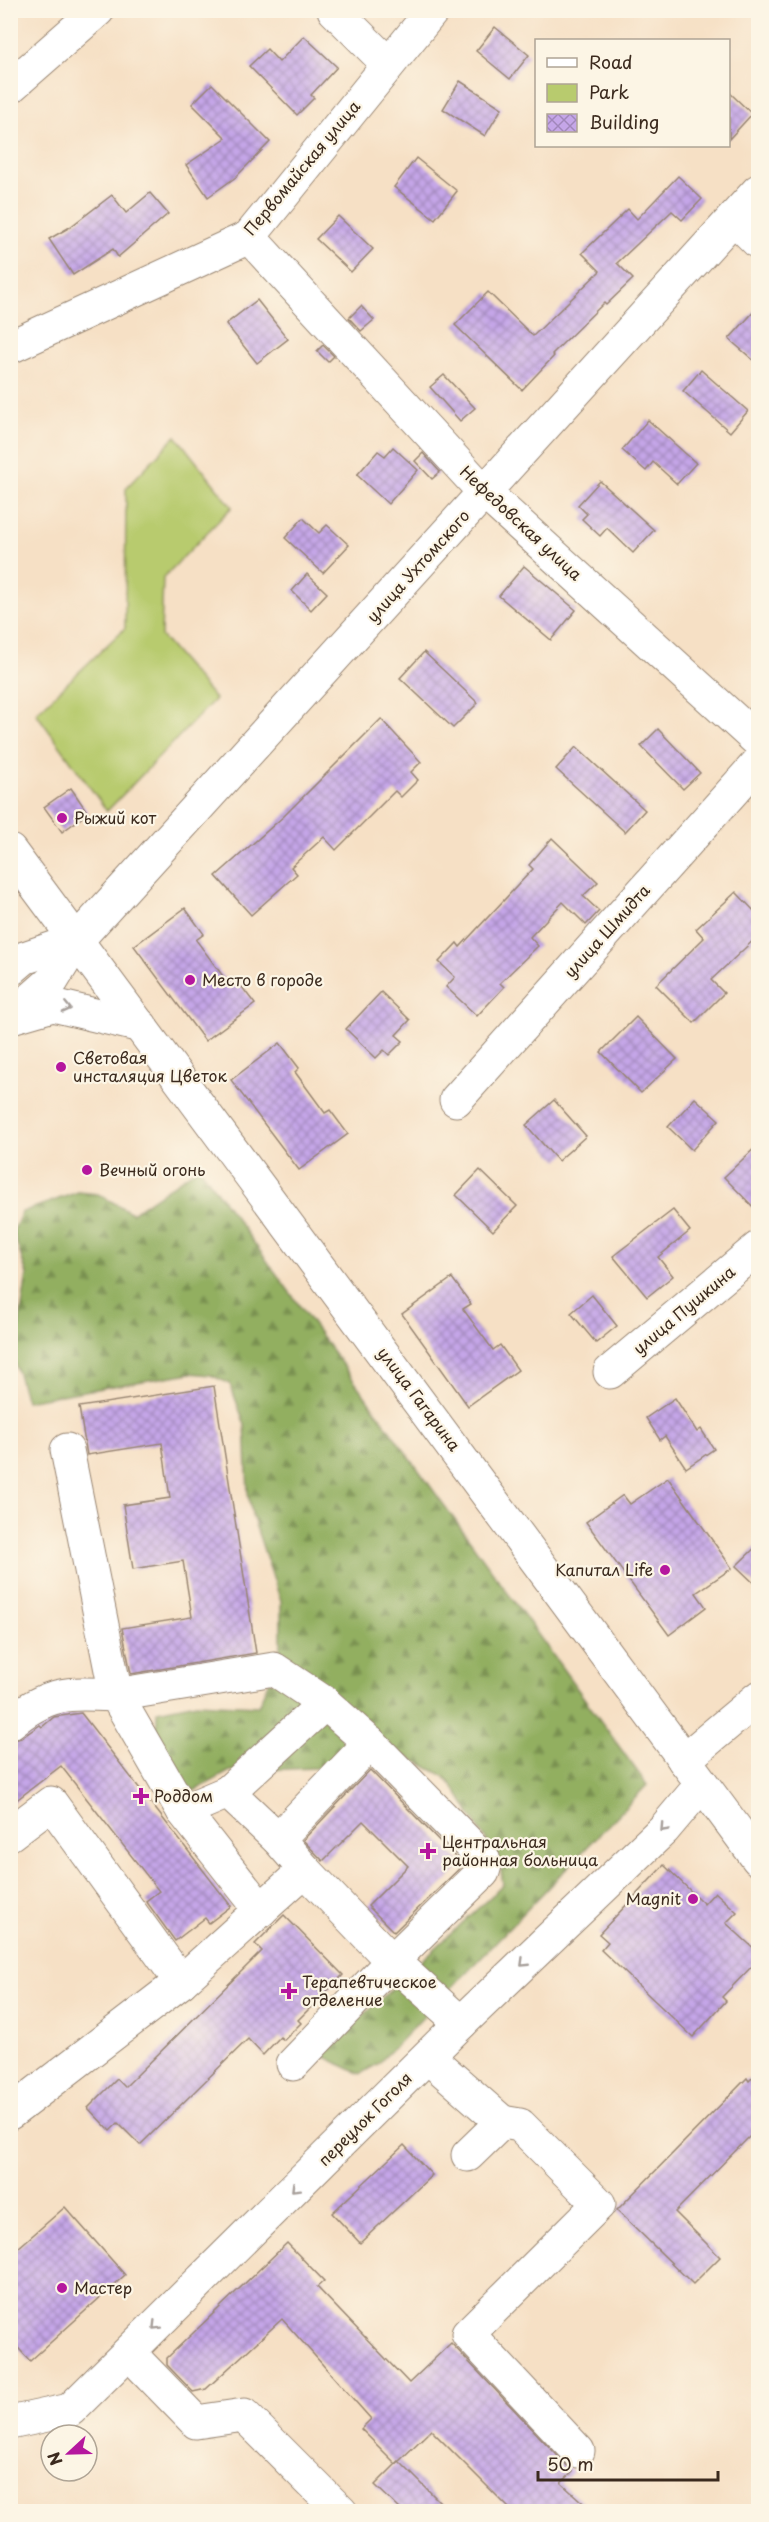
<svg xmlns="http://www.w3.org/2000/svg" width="769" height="2522" font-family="'Playpen Sans',sans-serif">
<defs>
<pattern id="forest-firs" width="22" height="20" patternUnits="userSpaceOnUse" patternTransform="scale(1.5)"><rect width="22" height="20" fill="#92af61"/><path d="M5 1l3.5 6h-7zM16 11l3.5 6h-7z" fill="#788f4f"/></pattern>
<pattern id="building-cross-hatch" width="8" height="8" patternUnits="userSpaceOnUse" patternTransform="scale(1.5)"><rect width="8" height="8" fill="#c5a6e8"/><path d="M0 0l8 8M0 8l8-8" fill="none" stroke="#a187bb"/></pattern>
</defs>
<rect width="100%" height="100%" fill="#fcf5e5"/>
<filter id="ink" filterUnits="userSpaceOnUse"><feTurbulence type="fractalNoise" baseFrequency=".0167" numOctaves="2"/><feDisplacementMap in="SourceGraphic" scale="12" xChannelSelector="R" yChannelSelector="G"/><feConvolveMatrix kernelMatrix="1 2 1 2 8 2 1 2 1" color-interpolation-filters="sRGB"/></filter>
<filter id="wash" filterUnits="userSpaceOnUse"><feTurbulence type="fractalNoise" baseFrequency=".008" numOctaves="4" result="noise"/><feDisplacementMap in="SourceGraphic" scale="24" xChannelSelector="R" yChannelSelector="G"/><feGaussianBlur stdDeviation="1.35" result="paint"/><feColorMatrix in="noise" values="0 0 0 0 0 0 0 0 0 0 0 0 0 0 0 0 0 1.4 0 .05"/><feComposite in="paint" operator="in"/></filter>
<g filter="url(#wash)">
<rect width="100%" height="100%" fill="#f6e0c5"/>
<path fill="#b8cb6e" stroke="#7a7a46" stroke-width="1.5" d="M176,436L232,507L163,578L161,636L215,699L107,811L36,713L125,628L126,488Z"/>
<path fill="url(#forest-firs)" stroke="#666c40" stroke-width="1.5" d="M199,1167L647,1785L378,2064L360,2074L321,2055L503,1885L500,1863L457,1792L444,1776L406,1756L382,1750L317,1768L230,1771L196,1790L176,1791L156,1753L157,1711L196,1703L258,1706L274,1669L281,1644V1601L252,1515L248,1493L245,1425L230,1384L211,1375L190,1373L26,1401L14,1360L27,1274L13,1232L22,1212L78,1192L98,1194L132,1213Z"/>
<g id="blocks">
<g fill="url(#building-cross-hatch)">
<path d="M495,27L529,55L510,79L476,51Z"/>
<path d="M304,36L337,67L311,95L314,98L297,115L249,66L267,49L279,62Z"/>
<path d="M460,81L502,108L485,136L443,109Z"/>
<path d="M212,84L270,142L236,177L208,197L186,165L226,138L192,104Z"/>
<path d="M729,92L752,114L729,139Z"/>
<path d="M416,158L457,191L435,219L394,187Z"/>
<path d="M678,176L702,199L682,220L672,211L617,263L633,279L606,305L604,303L552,354L554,356L522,390L455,325L488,292L533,336L600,271L582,253L628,209L637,219Z"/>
<path d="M150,193L168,214L118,257L113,249L73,275L49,239L70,227L112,195L126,213Z"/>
<path d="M338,216L373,249L351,272L316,239Z"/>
<path d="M257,300L288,339L257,363L226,324Z"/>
<path d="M361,306L374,320L361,331L349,318Z"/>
<path d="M759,306V365L729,339Z"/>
<path d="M323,345L334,356L328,362L317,351Z"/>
<path d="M701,370L748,411L730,432L683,391Z"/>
<path d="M444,375L475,408L460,421L430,387Z"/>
<path d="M648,420L696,463L677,484L653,462L646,471L622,450Z"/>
<path d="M393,447L418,470L388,504L357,475L378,451L385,456Z"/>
<path d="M423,453L440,472L432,479L415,461Z"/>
<path d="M600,481L654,530L633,553L607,528L600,536L582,519L587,514L578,505Z"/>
<path d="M303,518L319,533L327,525L349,545L323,573L285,538Z"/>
<path d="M524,566L576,610L551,640L499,596Z"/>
<path d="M307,574L327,593L311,610L292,591Z"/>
<path d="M424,652L478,703L453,728L400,678Z"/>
<path d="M381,719L421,762L411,772L418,780L401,797L395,791L336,850L324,837L291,867L297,874L251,915L216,876L284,816Z"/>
<path d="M658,729L700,773L683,789L641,746Z"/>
<path d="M576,747L645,810L625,832L556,769Z"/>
<path d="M71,788L88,813L62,832L44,807Z"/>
<path d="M552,838L598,882L583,896L599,911L586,925L563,902L530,937L538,946L500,983L504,987L477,1016L446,987L455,977L439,962L457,943L460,947L533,869L529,865Z"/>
<path d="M736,892L759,916V935L711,980L724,993L694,1023L656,985L704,938L696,929Z"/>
<path d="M185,908L204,934L196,940L228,983L235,978L255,1004L205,1041L134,946Z"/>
<path d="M381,992L410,1020L396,1035L403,1041L389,1055L384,1050L376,1058L346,1029Z"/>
<path d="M636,1017L677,1059L641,1093L601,1052Z"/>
<path d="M280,1043L299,1068L295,1072L325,1113L330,1110L348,1134L299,1170L231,1080Z"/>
<path d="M695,1098L719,1120L692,1150L668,1127Z"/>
<path d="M554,1100L586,1136L558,1161L526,1125Z"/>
<path d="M759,1144V1213L724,1177Z"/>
<path d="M480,1170L517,1206L493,1231L456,1195Z"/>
<path d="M673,1210L690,1231L658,1257L673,1276L647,1297L613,1256Z"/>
<path d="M452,1278L471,1304L463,1309L493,1350L500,1345L518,1370L468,1406L402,1314Z"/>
<path d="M592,1295L617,1326L596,1343L571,1313Z"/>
<path d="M214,1386L256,1653L131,1674L122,1628L192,1617L183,1561L133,1569L123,1505L170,1498L162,1443L87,1455L79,1407Z"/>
<path d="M675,1398L697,1432L701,1429L714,1449L686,1468L665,1436L660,1440L646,1418Z"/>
<path d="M668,1478L732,1568L696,1593L706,1607L669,1635L586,1522L623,1495L630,1504Z"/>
<path d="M759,1544V1588L736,1566Z"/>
<path d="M81,1713L231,1906L209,1923L205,1918L175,1941L146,1901L159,1891L61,1766L10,1805V1741L21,1738L40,1725L42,1727L54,1717Z"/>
<path d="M370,1770L463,1865L394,1932L368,1906L408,1866L363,1821L323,1861L303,1840Z"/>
<path d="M664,1865L704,1904L715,1892L737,1912L726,1923L759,1953V1959L722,1997L726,2001L693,2037L601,1950L608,1942L599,1934Z"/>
<path d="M284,1915L343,1975L298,2020L301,2023L284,2040L280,2037L263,2055L248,2039L140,2145L118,2123L110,2131L88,2108L117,2079L125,2087L262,1951L255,1944Z"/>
<path d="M759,2071V2127L675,2212L720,2257L693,2284L617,2210L747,2078L749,2081Z"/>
<path d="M404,2145L432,2175L360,2243L332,2213Z"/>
<path d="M65,2207L125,2275L30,2361L10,2339V2255Z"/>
<path d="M287,2243L324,2281L317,2287L409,2383L451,2343L573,2472L561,2483L592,2511H512L431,2430L396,2464L361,2429L371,2419L282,2319L206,2389L193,2392L167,2365V2358Z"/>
<path d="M399,2461L449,2511H402L375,2485Z"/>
</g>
</g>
</g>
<g filter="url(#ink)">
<use href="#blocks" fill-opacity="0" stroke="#988572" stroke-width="1.5"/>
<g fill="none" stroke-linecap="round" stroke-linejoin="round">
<g stroke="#988572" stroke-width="35">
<g id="minor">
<path d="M334,10L388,64"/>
<path d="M10,87L98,10"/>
<path d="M734,218L758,242"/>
<path d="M249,237L485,493L758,741"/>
<path d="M10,347L249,237L433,10"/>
<path d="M10,970L24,958L77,940"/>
<path d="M15,1016L53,1005L141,1026"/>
<path d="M10,1018L52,981L77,940L758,191"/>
<path d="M456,1100L758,763"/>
<path d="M610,1372L758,1248"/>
<path d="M67,1450L116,1695L274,1669L325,1703"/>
<path d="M10,1723C48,1691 69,1693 116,1695L183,1811L228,1792L278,1839"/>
<path d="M684,1760L758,1698"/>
<path d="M228,1792L325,1703L370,1743"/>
<path d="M183,1811L261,1910"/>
<path d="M10,1834L51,1803L181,1982"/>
<path d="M428,2057L502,2122L468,2155"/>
<path d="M293,2064L392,1961L483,1872L485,1865L483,1858L370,1743L278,1839L305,1870"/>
<path d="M10,2113L181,1982L305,1870L392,1961L461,2023"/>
<path d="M502,2122L520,2125L599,2204L468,2334L578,2451"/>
<path d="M129,2353L196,2422L244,2415L341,2512"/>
<path d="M10,2423L70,2410L461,2023L664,1829L702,1784"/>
</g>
</g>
<g stroke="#988572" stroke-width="35">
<path id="major" d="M10,851L758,1859"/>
</g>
<use href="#minor" stroke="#fff" stroke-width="33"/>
<use href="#major" stroke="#fff" stroke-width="33"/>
</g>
<defs><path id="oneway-chevron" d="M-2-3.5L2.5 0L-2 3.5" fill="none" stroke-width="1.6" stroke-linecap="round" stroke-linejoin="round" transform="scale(1.5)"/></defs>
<g stroke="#a79f9a">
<use href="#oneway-chevron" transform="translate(67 1008) rotate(13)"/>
<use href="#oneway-chevron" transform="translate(664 1828) rotate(133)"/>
<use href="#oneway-chevron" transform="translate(524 1963) rotate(136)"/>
<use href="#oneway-chevron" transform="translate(295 2188) rotate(135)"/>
<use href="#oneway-chevron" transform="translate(156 2326) rotate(135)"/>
</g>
</g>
<g fill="#b5179e" stroke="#fcf5e5" stroke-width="2">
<circle cx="62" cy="818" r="6"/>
<circle cx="190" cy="980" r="6"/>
<circle cx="61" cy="1067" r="6"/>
<circle cx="87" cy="1170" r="6"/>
<circle cx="665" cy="1570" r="6"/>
<path d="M138 1787h6v6h6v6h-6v6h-6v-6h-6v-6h6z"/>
<path d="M425 1842h6v6h6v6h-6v6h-6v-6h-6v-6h6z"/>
<circle cx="693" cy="1899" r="6"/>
<path d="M286 1982h6v6h6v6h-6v6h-6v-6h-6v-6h6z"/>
<circle cx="62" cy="2288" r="6"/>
</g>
<g text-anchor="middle" stroke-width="4.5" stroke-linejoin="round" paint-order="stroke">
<g font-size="16" fill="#3b2a1e" stroke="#fcf5e5">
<text transform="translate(302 168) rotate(-50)" y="6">Первомайская улица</text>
<text transform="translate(521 523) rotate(43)" y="6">Нефедовская улица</text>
<text transform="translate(418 566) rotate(-48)" y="6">улица Ухтомского</text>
<text transform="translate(607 931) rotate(-48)" y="6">улица Шмидта</text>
<text transform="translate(684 1310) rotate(-40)" y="6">улица Пушкина</text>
<text transform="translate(419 1399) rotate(53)" y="6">улица Гагарина</text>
<text transform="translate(365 2119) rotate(-45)" y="6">переулок Гоголя</text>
</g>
<g font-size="16" fill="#3b2a1e" stroke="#fcf5e5" text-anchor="start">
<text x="74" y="824">Рыжий кот</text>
<text x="202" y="986">Место в городе</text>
<text x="73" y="1064">Световая<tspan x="73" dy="18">инсталяция Цветок</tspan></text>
<text x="99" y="1176">Вечный огонь</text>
<text x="653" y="1576" text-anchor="end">Капитал Life</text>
<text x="154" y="1802">Роддом</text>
<text x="442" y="1848">Центральная<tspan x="442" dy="18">районная больница</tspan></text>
<text x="681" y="1905" text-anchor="end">Magnit</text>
<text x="302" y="1988">Терапевтическое<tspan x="302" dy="18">отделение</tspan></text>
<text x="74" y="2294">Мастер</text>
</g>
</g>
<rect width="769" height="2522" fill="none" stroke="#fcf5e5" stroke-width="36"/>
<rect x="535" y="39" width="195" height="108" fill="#fcf5e5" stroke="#afa495" stroke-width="1.5"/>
<rect x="547" y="58" width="30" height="9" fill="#ffffff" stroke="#afa495" stroke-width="1.5"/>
<text x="589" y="69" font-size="18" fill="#3b2a1e">Road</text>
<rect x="547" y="84" width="30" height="18" fill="#b8cb6e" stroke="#afa495" stroke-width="1.5"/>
<text x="589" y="99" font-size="18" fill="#3b2a1e">Park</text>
<rect x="547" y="114" width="30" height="18" fill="url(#building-cross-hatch)" stroke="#afa495" stroke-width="1.5"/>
<text x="589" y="129" font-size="18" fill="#3b2a1e">Building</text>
<g transform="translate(69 2453) rotate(248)"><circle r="28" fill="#fcf5e5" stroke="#afa495" stroke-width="1.5"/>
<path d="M0-4.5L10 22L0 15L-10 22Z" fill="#b5179e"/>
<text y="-9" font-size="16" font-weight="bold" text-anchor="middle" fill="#3b2a1e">N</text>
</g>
<path d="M538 2471v9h180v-9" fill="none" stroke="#3b2a1e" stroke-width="3"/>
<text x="547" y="2471" font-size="18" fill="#3b2a1e" stroke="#fcf5e5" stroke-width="4.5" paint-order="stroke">50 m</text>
</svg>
